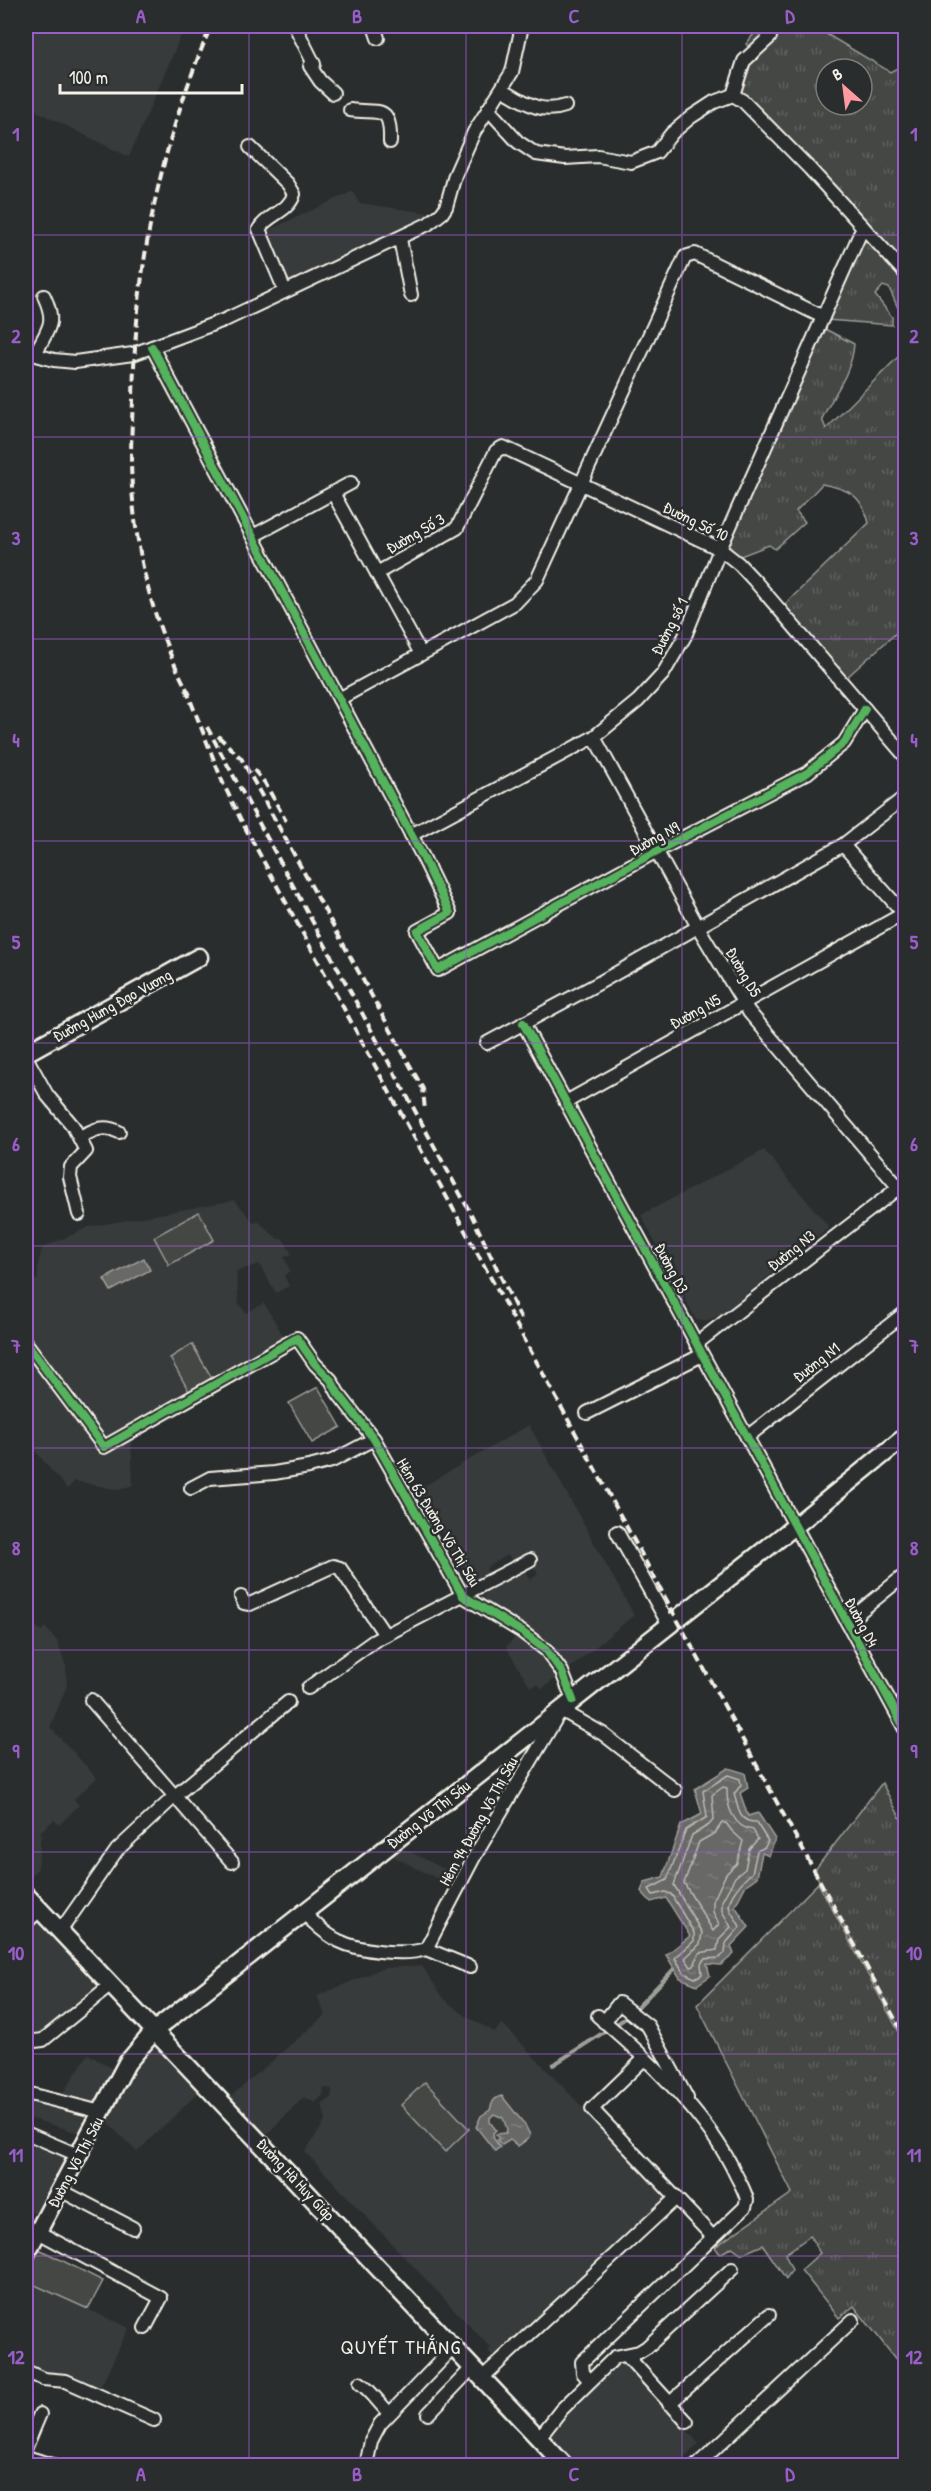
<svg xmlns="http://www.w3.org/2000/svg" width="931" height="2491" font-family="'Patrick Hand',sans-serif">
<defs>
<pattern id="grass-tufts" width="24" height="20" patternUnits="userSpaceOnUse" patternTransform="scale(1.5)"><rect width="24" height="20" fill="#444645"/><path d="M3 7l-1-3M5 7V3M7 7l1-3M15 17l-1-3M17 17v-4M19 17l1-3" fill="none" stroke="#606160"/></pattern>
<pattern id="water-ripples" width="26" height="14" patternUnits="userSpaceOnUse" patternTransform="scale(1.5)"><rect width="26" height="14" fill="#676866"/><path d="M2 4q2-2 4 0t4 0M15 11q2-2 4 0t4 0" fill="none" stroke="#7d7e7c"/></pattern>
</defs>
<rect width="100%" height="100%" fill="#2a2d2e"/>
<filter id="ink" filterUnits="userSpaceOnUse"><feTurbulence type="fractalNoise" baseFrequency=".0167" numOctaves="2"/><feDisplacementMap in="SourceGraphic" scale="12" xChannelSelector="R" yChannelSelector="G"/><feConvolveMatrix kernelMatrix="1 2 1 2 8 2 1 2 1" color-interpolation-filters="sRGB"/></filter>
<g filter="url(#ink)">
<g fill="#373a3a">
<path d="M26,26H185L129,157L26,106Z"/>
<path d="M353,191L359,203L435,214L398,235L339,259L288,285L265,232Z"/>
<path d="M764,1150L829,1227L721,1315L708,1320H696L676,1281L680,1274L668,1251L658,1248L641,1215Z"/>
<path d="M235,1200L254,1223L258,1221L278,1239H283L292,1254L284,1257L290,1271L284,1275L289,1286L276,1293L259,1264L236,1272L239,1304L246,1313L264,1303L284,1337L213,1380L170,1357L190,1393L105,1444L26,1338V1286L38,1279V1265L42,1248L89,1227Z"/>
<path d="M26,1349L102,1449L131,1435L133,1485L120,1490L75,1481L67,1489L26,1440Z"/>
<path d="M529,1425L634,1615L568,1670L558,1658L482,1603L485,1593L525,1571L530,1580L538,1574L527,1554L512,1562L508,1555L486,1568L488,1573L477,1579L464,1573L417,1490Z"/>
<path d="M26,1616L41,1631L45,1627L57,1641L66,1666L67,1686L50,1727L97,1778L74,1799L79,1805L59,1825L54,1820L41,1831L38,1868L26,1881Z"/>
<path d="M518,1634L531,1642L552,1667L557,1677L542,1689L538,1684L530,1687L506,1647Z"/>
<path d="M398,1846L459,1876L454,1887L388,1854Z"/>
<path d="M38,1917L104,1985L42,2035L26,2038V1929Z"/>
<path d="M422,1966L444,1999L467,2017L495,2032L502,2023L667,2196L495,2358L488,2351L491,2348L485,2342L305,2152L326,2120L322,2105L331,2098L332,2089L324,2088L323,2095L315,2103L304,2097L265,2136L229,2098L325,2015L317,1996L383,1968Z"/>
<path d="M155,2040L202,2089L137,2152L105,2120L134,2064Z"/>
<path d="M88,2054L115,2070L82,2134L26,2117V2096L57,2103Z"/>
<path d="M26,2138L70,2156L39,2215L26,2210Z"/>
<path d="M26,2281L129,2328L99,2390L26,2367Z"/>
<path d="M625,2359L699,2444L677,2465H574L546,2435L564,2413L617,2361Z"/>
</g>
<g fill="url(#grass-tufts)" stroke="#9c9c96" stroke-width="1.5" fill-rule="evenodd">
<path d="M760,26H813L890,72L905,64V311L899,310L889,288L883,286L875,295L892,317V325L827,320L838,300L868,226L738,93L745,72L755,55L746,44ZM826,69H862V105H826Z"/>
<path d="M823,328L854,344C852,373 834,393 822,419L826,429L905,350V625L846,678L784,605L869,523C862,495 849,489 822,484L796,511L805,522L775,549L769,545L738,557L726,548Z"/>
<path d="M882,1783L905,1827V2038L814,1871Z"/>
<path d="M818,1883L905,2043V2371L854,2306L839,2318L801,2270L820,2253L810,2236L785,2254L792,2270L786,2279L763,2245L742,2254L732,2247L720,2254L715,2247L792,2193L697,2005Z"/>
</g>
<g fill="#444645" stroke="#9c9c96" stroke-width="1.5">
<path d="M199,1212L214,1240L169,1265L154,1237Z"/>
<path d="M192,1344L213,1380L190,1393L170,1358Z"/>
<path d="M318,1387L341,1427L312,1443L289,1403Z"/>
<path d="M425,2082L469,2129L445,2152L401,2105Z"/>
<path d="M37,2248L103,2281L88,2309L26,2281V2270Z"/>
</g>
<g fill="url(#water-ripples)" stroke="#9f9f9a" stroke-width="1.5">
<path d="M144,1258L150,1270L111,1291L104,1279Z"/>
<path d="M728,1768L745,1773L748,1788L740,1793L748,1816L758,1813L775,1839L769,1856L762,1853L757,1877L746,1885L735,1906L749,1927L731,1946L734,1954L721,1965L707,1964L710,1976L697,1985L680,1978L666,1955L690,1936L666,1898L651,1902L641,1891L645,1882L663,1877L681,1825L702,1814L695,1789Z"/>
<path d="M502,2096L525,2125L530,2135L529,2138L518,2146L510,2140L502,2145L497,2140L499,2138L496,2134L506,2133L507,2129L503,2118L494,2114L490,2118V2122L496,2130L493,2133L494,2139L500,2147L495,2151L476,2127L481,2116L490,2110C492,2103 493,2098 502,2096Z"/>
</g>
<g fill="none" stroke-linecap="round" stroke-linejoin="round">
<g stroke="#bcbab4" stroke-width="1.5">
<path d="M728,1775L740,1779L741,1785L734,1794C739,1809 738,1822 756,1822L768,1841L765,1847L757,1851L752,1873C744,1879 725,1899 730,1910C733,1916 738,1921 740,1927L726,1943L725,1953L719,1958L704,1959L701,1964L702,1974L695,1978L684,1973L675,1958L694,1941V1933L671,1894L665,1892L653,1895L649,1889L667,1880L686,1830L707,1817L703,1791Z"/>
<path d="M723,1787L727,1788C726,1806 734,1828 753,1830L758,1839L749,1849L745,1869L735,1877L722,1901V1911L731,1927L719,1939L717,1950L699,1953L694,1966L691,1967L685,1958L700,1944L702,1933L674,1885L692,1835L709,1825L714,1819L712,1795Z"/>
<path d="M722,1823H726L732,1831L743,1841L737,1863L726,1874L713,1901V1912L719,1924L713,1931L684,1883L699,1842L715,1833Z"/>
</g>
<path stroke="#9f9f9a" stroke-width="4" d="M553,2065L629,2016L674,1969"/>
<g stroke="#f4f1e8" stroke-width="16">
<g id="minor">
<path d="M295,26L314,64"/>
<path d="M374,26L378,38"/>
<path d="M310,66L320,81L333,93"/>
<path d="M502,89C523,101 540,115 565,106"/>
<path d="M733,95L744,61L770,37"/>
<path d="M488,109L518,142L536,154L565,158L598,156L631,162L657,152L672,133L691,117L714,102L733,95L743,101L810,169L906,274"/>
<path d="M350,110C379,114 391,103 390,142"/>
<path d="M250,147L288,184L294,194C289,212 268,214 259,229L285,291"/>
<path d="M400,239L411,295"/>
<path d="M152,347L423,857L450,913L417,931L438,970L657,851L807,773L844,743L865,709"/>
<path d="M26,352L54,360L75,362L133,354L227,319L428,224L442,213L446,207L455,175L474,132L512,72L522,26"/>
<path d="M35,354C48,328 57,324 44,296"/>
<path d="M333,493L421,654"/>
<path d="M253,536L351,483"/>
<path d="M377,573L457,528L496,451L503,447L720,549L739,564L754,580L906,757"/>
<path d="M339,699L515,603L537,580L685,257L695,254L823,317"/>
<path d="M594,737L698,927L749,1012L906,1196"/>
<path d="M411,835L594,737L638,701L663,674L685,636L720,549L863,227"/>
<path d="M843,845L906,916"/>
<path d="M523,1023L906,1731"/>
<path d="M487,1043L597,984L843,845L906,796"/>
<path d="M26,1057L47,1095L73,1126L86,1151L71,1167L70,1177L79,1214"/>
<path d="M566,1102L903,914"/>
<path d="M80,1137C93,1130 104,1124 119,1132"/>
<path d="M26,1343L104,1447L297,1338L315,1364L331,1380L338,1393L374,1439L463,1596L522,1632L546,1650L562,1672L573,1700"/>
<path d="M696,1344L906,1182"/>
<path d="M587,1413L702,1355"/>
<path d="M747,1437L906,1312"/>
<path d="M191,1488L210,1478L274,1473L309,1467L332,1461L374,1439"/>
<path d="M617,1532L669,1625"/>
<path d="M241,1597L244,1603L250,1604L333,1566L340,1568L385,1635"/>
<path d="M847,1622L906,1574"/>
<path d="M308,1688L374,1641L530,1560"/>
<path d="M91,1700L232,1862"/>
<path d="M303,1912C314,1923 325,1934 339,1941C359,1951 405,1956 426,1949L470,1967"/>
<path d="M26,1923L40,1909"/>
<path d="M61,1930L117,1850L176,1795L288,1702"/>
<path d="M426,1949L473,1859L561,1710L603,1734L675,1790"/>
<path d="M604,2022L619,2003L648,2026L687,2098"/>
<path d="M26,2042L43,2040L112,1984"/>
<path d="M644,2059L592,2109L713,2237"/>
<path d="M26,2093L101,2112"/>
<path d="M26,2133L78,2155"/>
<path d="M60,2190L133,2228"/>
<path d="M38,2232L161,2298L145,2328"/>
<path d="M626,2355L687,2422"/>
<path d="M26,2371L43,2379L66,2381L154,2420"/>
<path d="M482,2378L676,2198"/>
<path d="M590,2381L583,2373L582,2362L745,2207L747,2200C745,2191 740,2183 736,2175C710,2118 646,2057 598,2016"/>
<path d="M360,2383C371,2391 379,2403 389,2413"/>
<path d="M669,2404L769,2315"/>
<path d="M428,2414L473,2367"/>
<path d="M539,2438L561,2410L615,2357L639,2352L647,2347L732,2269"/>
<path d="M26,2447L40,2414"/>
<path d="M26,2457L56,2466"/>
<path d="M366,2466L371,2441L380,2424L454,2347"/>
<path d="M696,2466L853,2320"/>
</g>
</g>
<g stroke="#f4f1e8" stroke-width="21">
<g id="secondary">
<path d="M26,1053L199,957"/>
<path d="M26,1895L565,2466"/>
<path d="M26,2254L127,2063L155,2030L795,1526L906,1436"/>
</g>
</g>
<use href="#minor" stroke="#2a2d2e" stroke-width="12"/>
<use href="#secondary" stroke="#2a2d2e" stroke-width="16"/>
<g stroke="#f4f1e8" stroke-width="4" stroke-dasharray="9 4.5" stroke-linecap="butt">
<path d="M186,689L223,783L241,820L906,2039"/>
<path d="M190,695C151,624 132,541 131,460C131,440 132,420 133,401C135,268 159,148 211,26"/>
<path d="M207,727L471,1214L522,1321"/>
<path d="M218,736L241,758L423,1089L425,1111"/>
<path d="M254,770L265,783L286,821"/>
</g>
<g stroke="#2a2d2e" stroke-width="11">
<g id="cycleway">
<path d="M152,347L423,857L450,913L417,931L438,970L657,851L807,773L844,743L865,709"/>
<path d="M523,1023L906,1731"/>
<path d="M26,1343L104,1447L297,1338L315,1364L331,1380L338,1393L374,1439L463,1596L522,1632L546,1650L562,1672L573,1700"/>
</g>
</g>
<use href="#cycleway" stroke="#56b35d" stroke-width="8"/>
</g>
</g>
<path fill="none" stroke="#995dc9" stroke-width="1.5" stroke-opacity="0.55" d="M249,26V2466M466,26V2466M682,26V2466M26,235H906M26,437H906M26,639H906M26,841H906M26,1043H906M26,1246H906M26,1448H906M26,1650H906M26,1852H906M26,2054H906M26,2256H906"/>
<g text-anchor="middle" stroke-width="5" stroke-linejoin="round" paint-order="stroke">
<g font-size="16" fill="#f4f1e8" stroke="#2a2d2e">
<text transform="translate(696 521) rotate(26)" y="6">Đường Số 10</text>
<text transform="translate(415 533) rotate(-30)" y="6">Đường Số 3</text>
<text transform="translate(669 626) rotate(-63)" y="6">Đường số 1</text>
<text transform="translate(654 838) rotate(-28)" y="6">Đường N9</text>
<text transform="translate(744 972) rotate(60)" y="6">Đường D5</text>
<text transform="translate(112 1005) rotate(-29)" y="6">Đường Hưng Đạo Vương</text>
<text transform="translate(695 1011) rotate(-29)" y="6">Đường N5</text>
<text transform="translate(791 1250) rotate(-38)" y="6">Đường N3</text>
<text transform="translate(672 1268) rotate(62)" y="6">Đường D3</text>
<text transform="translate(816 1362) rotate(-38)" y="6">Đường N1</text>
<text transform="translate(439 1522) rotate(59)" y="6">Hẻm 63 Đường Võ Thị Sáu</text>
<text transform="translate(862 1622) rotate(62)" y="6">Đường D4</text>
<text transform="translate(428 1814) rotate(-38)" y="6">Đường Võ Thị Sáu</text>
<text transform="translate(478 1821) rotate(-61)" y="6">Hẻm 94 Đường Võ Thị Sáu</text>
<text transform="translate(75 2162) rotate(-62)" y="6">Đường Võ Thị Sáu</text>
<text transform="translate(296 2179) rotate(47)" y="6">Đường Hà Huy Giáp</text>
</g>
<g font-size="20" letter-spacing="1.5" fill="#f4f1e8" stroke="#2a2d2e">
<text x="401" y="2354">QUYẾT THẮNG</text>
</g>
</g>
<rect width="931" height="2491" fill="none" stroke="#2a2d2e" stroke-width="66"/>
<g transform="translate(844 87) rotate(332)"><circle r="28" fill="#2a2d2e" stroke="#7b7b78" stroke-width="1.5"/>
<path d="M0-4.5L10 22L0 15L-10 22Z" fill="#ff9aa2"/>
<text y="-9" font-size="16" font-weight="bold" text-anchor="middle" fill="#f4f1e8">B</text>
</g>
<path d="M60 84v9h182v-9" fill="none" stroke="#f4f1e8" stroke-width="3"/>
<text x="69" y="84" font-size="18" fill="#f4f1e8" stroke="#2a2d2e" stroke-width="4.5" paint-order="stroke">100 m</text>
<rect x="33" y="33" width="865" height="2425" fill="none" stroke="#995dc9" stroke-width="2"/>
<g font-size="20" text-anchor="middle" font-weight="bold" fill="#995dc9">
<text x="141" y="23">A</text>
<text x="357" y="23">B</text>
<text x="574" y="23">C</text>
<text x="790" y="23">D</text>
<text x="16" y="141">1</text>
<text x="914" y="141">1</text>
<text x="16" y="343">2</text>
<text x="914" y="343">2</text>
<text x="16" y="545">3</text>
<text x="914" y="545">3</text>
<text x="16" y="747">4</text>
<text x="914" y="747">4</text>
<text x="16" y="949">5</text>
<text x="914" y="949">5</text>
<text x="16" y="1151">6</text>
<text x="914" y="1151">6</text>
<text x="16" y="1353">7</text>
<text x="914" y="1353">7</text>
<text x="16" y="1555">8</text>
<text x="914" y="1555">8</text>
<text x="16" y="1758">9</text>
<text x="914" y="1758">9</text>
<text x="16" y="1960">10</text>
<text x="914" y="1960">10</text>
<text x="16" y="2162">11</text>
<text x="914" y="2162">11</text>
<text x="16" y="2364">12</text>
<text x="914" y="2364">12</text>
<text x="141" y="2481">A</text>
<text x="357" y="2481">B</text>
<text x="574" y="2481">C</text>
<text x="790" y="2481">D</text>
</g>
</svg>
